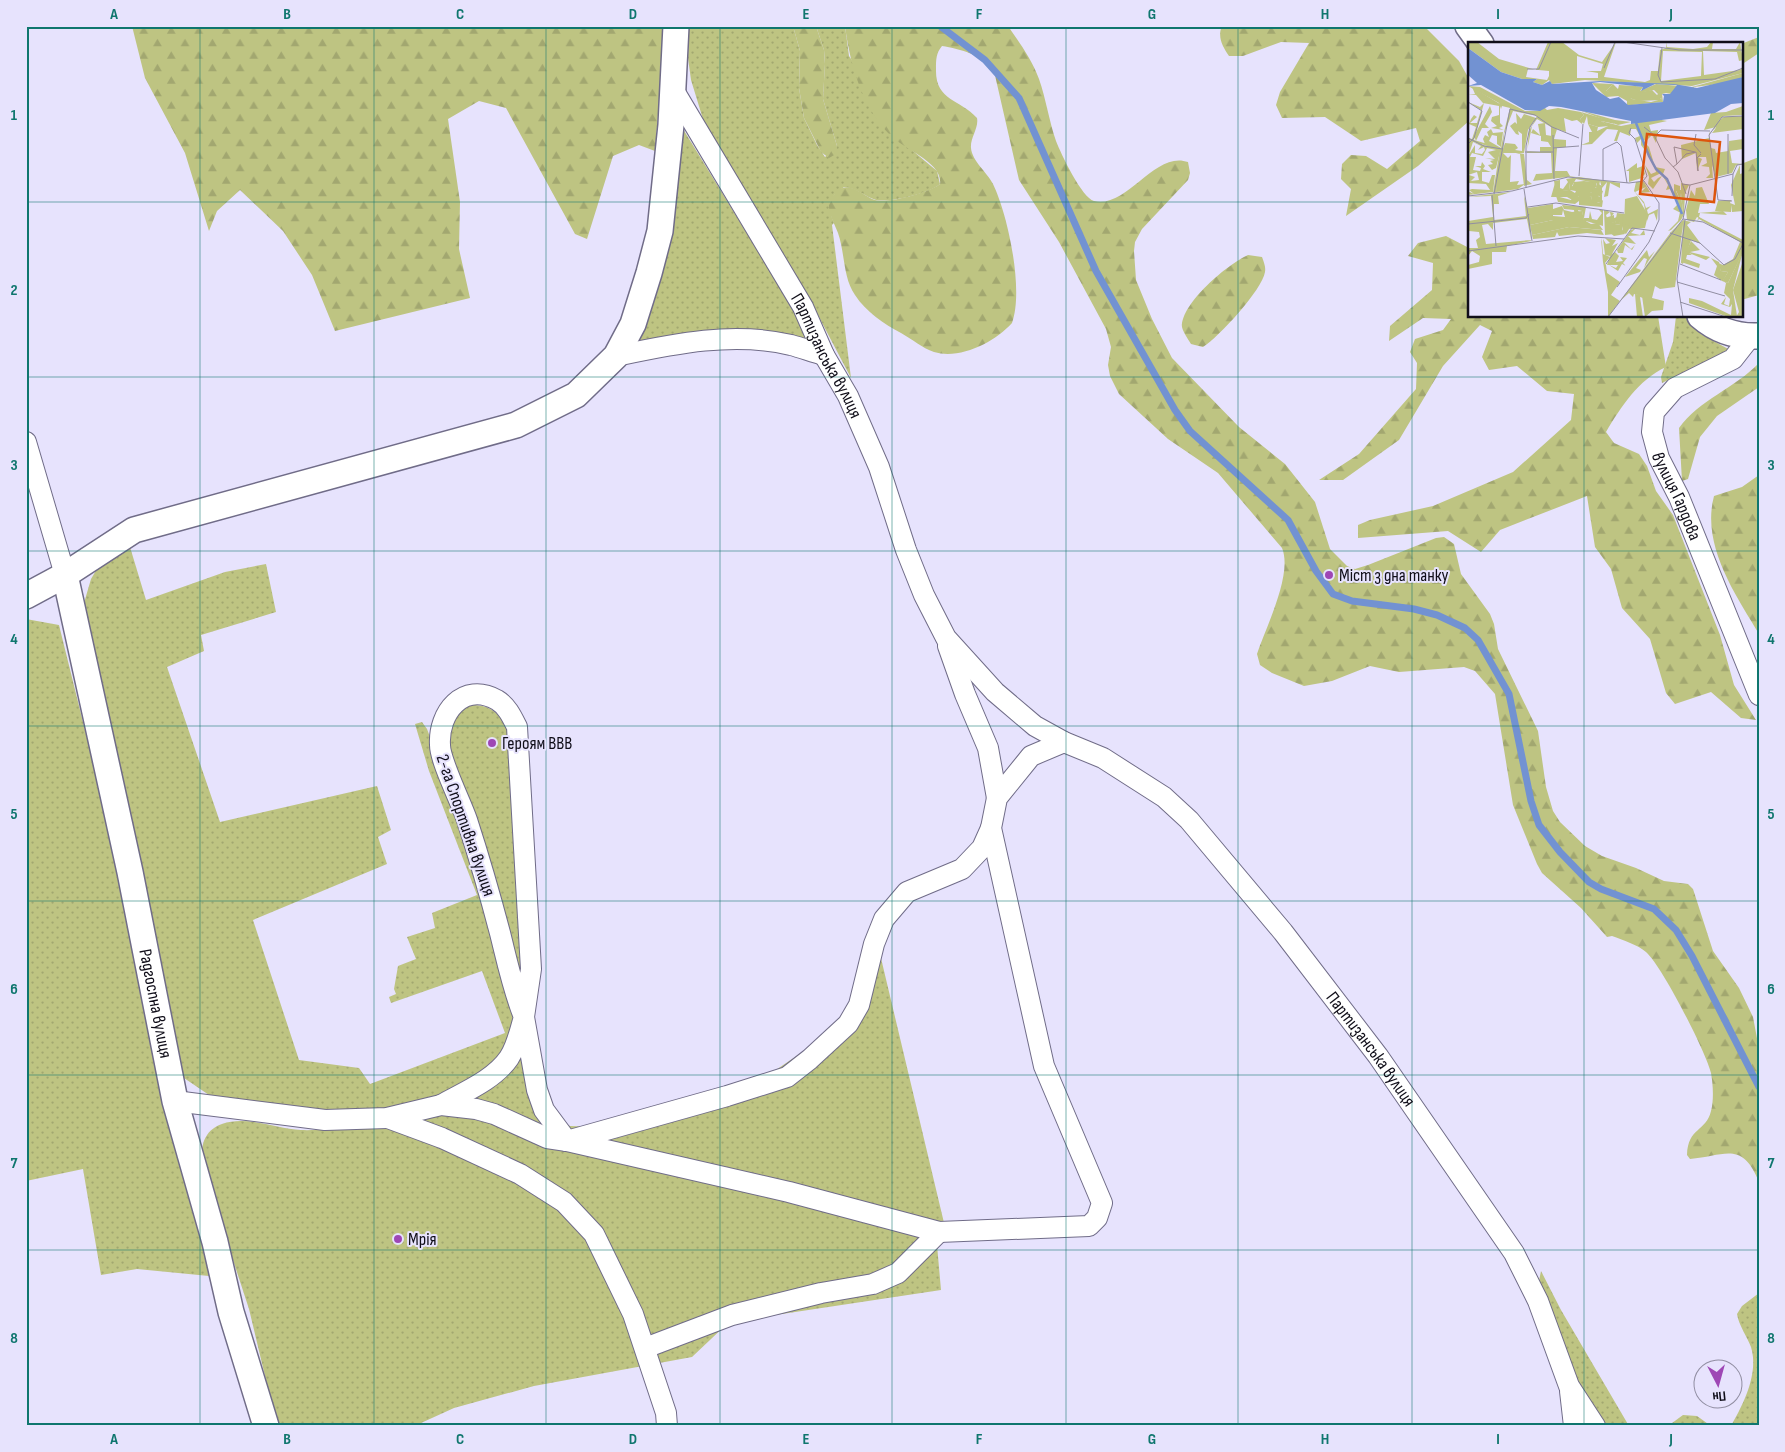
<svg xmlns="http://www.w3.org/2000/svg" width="1785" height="1452" font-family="'Sofia Sans Condensed',sans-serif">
<defs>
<pattern id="grass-dots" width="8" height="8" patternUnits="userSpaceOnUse" patternTransform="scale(1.25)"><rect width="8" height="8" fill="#bec482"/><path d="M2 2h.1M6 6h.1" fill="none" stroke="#a2a770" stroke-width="1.8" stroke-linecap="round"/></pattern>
<pattern id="forest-firs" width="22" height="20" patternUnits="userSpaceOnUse" patternTransform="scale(1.25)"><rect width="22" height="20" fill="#bec482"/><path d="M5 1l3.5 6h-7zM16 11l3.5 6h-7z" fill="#a2a770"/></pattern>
</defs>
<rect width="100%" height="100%" fill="#e7e3fd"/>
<g fill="url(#grass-dots)">
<path d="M689,26H793L800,51L799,88L804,118L817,145L825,157L837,146L823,99L825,63L824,50L816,26H845L849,56L913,151L937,171L940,184C930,193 890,203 876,200C865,197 857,188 844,187L834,195L831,215L834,223L832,225L851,378L809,298L706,129L691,80L688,58Z"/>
<path d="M683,129L800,320L808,339L764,331L636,341L649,314L666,260Z"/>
<path d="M1676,316H1684L1701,334L1730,350L1662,383L1661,377L1673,342Z"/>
<path d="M130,547L146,600L225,572L266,564L276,612L201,635L204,651L167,667L220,822L377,786L391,830L378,837L387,864L253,920L299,1060L359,1068L370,1084L505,1033L482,971L391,1003L389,997L396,994L394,989L398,966L416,959L407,937L435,928L432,913L477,895L429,771L415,724L422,722L427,729L460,816L511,1001L515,1038L505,1058L430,1103L350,1114L209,1095L184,1078L173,1059L84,603L91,579L104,557Z"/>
<path d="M26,619L59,625L257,1426L209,1276L137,1269L101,1275L83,1169L26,1181Z"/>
<path d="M469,705C489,704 499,712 507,729L522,995L448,759V720Z"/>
<path d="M880,954L945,1227L937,1245L941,1290L729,1322L692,1357L534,1386L454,1408L421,1423L403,1426H277L249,1309L203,1168C200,1149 202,1131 222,1124C247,1115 275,1129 301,1130C320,1131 391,1126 406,1119C445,1100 481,1074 518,1053L535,1059L555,1116L570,1126L600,1127L764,1078L820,1040L843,1018Z"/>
<path d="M1541,1271L1561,1310L1629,1426H1581L1538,1286Z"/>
<path d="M1759,1293V1426H1731C1744,1403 1759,1373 1751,1347C1747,1336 1739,1326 1737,1314L1742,1306Z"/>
<path d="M1683,1415L1697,1416L1711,1426H1668Z"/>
</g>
<g fill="url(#forest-firs)">
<path d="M132,26H665L655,151L639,145L613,156L587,239L575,234L506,108L479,101L448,119L460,202L459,249L470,298L335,331L312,275L283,231L240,190L217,211L209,231L185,153L145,78Z"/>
<path d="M793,26H816L824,50L825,64L823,99L837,146L836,154L829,158L821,152L804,118L799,88L800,51Z"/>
<path d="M845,26H1008C1019,42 1032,60 1039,79C1046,99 1049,121 1056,141C1061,154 1082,198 1094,201C1127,209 1155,150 1188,162L1190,173L1188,180L1142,229L1135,242L1134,251L1136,280L1152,319L1172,358L1239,427L1285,464L1315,502L1330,549L1347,566L1355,569L1368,565L1436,538L1444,537L1454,544L1461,574L1490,614L1494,624L1498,649L1538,731L1546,787L1553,811L1560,822L1585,846L1602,856L1636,868L1664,881L1688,884L1693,889L1713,951L1739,988L1753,1017L1759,1049V1182C1742,1140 1725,1156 1690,1159L1687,1155C1688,1127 1706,1132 1711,1111C1714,1100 1713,1084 1711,1073C1706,1052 1662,966 1646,952C1638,945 1623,940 1612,936L1607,937L1581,908L1542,873L1537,864L1513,805L1495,694L1475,671L1464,667L1399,672L1370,666L1332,681L1304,686L1272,673L1260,665L1257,654C1266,627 1293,574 1282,548L1218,473L1168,439L1119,394L1110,376L1108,365L1111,347L1106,329L1059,242L1019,180L994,71C984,55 960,49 942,46C936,53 936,60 936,69C935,101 960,99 977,118C979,128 970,138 971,148C972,161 987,172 993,184C1008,215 1024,290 1012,323C995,342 960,360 934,352C922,348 912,339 901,333C884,324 866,312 855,295C843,278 845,253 838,233C835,225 828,213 829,204C830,200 834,194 837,191C850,180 863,196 875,200C887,204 931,192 940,184C943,162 903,149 890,135C862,107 850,64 845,26Z"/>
<path d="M1222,26H1424L1459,61L1469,79V121L1418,166L1346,216L1351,189L1341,179L1342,164L1351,155L1366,156L1387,169L1420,141L1416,128L1361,141L1325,117L1282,118L1276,105L1280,92L1309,43L1281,42L1243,56H1229C1223,47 1217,37 1222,26Z"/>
<path d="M1759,37V53L1741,65V44Z"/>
<path d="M1759,157V295L1741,300V164Z"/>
<path d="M1446,236L1469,248V316H1658L1666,367C1638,380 1621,407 1606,432L1614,443L1639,454L1647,466L1656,491L1673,515L1720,635L1734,685L1756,720L1741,718L1711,692L1675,704L1666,693L1650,639L1622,608L1611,569L1595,547L1587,496L1500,530L1481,552L1448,531L1358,538V525L1370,520L1433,506L1513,472L1571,420L1574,394L1547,391L1517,366L1489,370L1482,357L1492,331L1480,325L1443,366L1399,440L1343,480H1319L1359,454L1416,389L1417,363L1410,352L1415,339L1443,330L1451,319L1423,318L1389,341L1390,326L1432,290L1433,263L1408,256L1418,243Z"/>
<path d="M1248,255L1262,257C1264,262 1266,268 1265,272C1262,290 1219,337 1203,347L1191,344C1188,339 1183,332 1182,327C1181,303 1228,264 1248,255Z"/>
<path d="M1759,363V387L1717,416L1700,437L1688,479L1682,481L1679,428C1699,400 1735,388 1759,363Z"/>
<path d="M1759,475V634C1735,594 1701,545 1714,496L1742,487Z"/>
</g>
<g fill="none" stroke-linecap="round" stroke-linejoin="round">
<path stroke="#7292d2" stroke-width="7" d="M940,26L985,60L1019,98L1096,271L1175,410L1190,431L1288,520L1316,571L1333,594L1352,601L1414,609L1437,615L1465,628L1478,640L1509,694L1531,801L1539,825L1560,852L1589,882L1601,889L1654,909L1676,930L1692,956L1759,1087"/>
<g stroke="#706c88" stroke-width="22">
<g id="minor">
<path id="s1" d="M673,89L803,307L824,355L848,396L879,467L906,550L924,595L946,638L995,692L1035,726L1064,742L1103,758L1164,797L1189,820L1283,932L1378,1056L1514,1253L1538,1301L1569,1386L1595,1426"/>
<path id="s2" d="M1751,336L1733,359L1675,388L1654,412L1652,432L1659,458L1679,497L1759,695"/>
<path d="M616,356C673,344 733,331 791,345C802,348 813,352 824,355"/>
<path d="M26,442L65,575"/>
<path d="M948,646L965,694L988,748L997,798"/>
<path d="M175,1101L325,1120L387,1118L441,1105L476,1109L494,1114L547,1138L567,1141L789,1192L939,1232L1089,1226L1097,1218L1102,1203L1044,1066L991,828L997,798L1031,756L1064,742"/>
<path d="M441,1105C464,1092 494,1080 509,1058C517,1046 520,1030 524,1017C513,990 507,961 500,933C490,895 479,857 467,820C461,802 440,761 440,745C438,713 463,681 497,700C507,706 512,717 517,727L531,969L524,1017L537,1090L544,1110L567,1141L727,1096L787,1077L810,1059L848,1024L859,1005L874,944L884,919L907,892L962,869L982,848L991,828"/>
<path d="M388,1118L442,1138L520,1174L564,1202L594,1234L633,1314L666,1413L667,1426"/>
<path d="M645,1348L732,1315L821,1293L873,1284L898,1273L939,1232"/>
<path d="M1570,1391L1574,1426"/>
</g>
</g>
<g stroke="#706c88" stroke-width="28">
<g id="tertiary">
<path d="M1468,26L1481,44"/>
<path d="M1700,316C1716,330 1737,337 1759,336"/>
<path id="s3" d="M65,575L130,872L175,1101L215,1242L231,1312L266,1426"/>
<path d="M26,596L65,575L134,530L516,425L576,395L616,356L633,324L649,273L660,231L671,125L676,26"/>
</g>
</g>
<use href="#minor" stroke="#fff" stroke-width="20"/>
<use href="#tertiary" stroke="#fff" stroke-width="25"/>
</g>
<path fill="none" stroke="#0f766e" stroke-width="1" stroke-opacity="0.55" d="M200,26V1426M374,26V1426M546,26V1426M720,26V1426M892,26V1426M1066,26V1426M1238,26V1426M1412,26V1426M1584,26V44M26,202H1469M1741,202H1759M1584,316V1426M26,377H1759M26,551H1759M26,726H1759M26,901H1759M26,1075H1759M26,1250H1759"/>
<g fill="#9e47b5" stroke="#e7e3fd" stroke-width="2">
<circle cx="1329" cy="575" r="5"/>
<circle cx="492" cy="743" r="5"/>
<circle cx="398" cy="1239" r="5"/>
</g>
<g text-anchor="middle" stroke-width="4" stroke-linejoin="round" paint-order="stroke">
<g font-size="18" fill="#100e19" stroke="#e7e3fd">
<text dy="6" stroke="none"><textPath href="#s1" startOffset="308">Партизанська вулиця</textPath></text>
<text dy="6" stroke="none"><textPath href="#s2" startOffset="215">вулиця Гардова</textPath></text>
<text transform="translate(466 825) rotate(71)" y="6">2-га Спортивна вулиця</text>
<text dy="6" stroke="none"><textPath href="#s3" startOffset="438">Радгоспна вулиця</textPath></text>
<text dy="6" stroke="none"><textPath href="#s1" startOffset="1215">Партизанська вулиця</textPath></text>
</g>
<g font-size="18" fill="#100e19" stroke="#e7e3fd" text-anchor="start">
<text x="1339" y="581">Міст з дна танку</text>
<text x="502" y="749">Героям ВВВ</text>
<text x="408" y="1245">Мрія</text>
</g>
</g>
<g transform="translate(1468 42)">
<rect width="275" height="275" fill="#e7e3fd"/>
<path d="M0,0H9L31,17L68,28L80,0H94L111,13L134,20L148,0L136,35L177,40L182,38L183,29H190L192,8L198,6L199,0V5L225,7L239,5L243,0H245L244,7H268L272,0L275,18L271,19L269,10L235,9L236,33L272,28L275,24V31L224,44L117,38L84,42L81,38L74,43L65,40L69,37H54L33,30L0,6ZM195,9L234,10L233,34L193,39ZM109,14L135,22L133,29H118L130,31V36H109ZM60,27L81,29V34L79,38L58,35ZM0,44L12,45L57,69H70L76,65L79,68L90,66L113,70L116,73L112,77L115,79L114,82L109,78L104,79L96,76L98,90L89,87L86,97L98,98V105L89,106L87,129H99L102,134H108L65,139L68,132L84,131L83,111H59L61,89L69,74L45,69L36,92L35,108L56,112L59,138L64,142L25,151L32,107L5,100L0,115V96L4,97L8,85L1,82L3,77L6,73L9,75L2,81H9L13,68L0,60L12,65L16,61L6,98L33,106L36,90L42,66L34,64L33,67L31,61ZM69,77L83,85V105H72V110L59,109L64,84ZM35,108L52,112L56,144L28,150ZM275,64V73L256,74L250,79L256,75L275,74V87L244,91L248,86L243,89L241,94L243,106L247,107L248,111L260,109L261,99L275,97V107L262,109L264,121L275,122L268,123L264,131L248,135L244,123L245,136H238L242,132L241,125L233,124L239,121L238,115H230L234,117L229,129L228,111L214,117L213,103L241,96V92L242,90L248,85L236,88L243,71L258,70ZM188,77L199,79L181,83L183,89L190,88L188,101L184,93L178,99L173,97L169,101L167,96L172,94L168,87H163L162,94L152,90L149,99H146L150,88L139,87L124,102L113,103L121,100V90H124L120,82L130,85L129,89L140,84L133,79L153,84ZM213,141L221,143L217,151L216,172L213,178L203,188L200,189L210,179L212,170L215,171L213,151L212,158L208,148H213ZM43,150L30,154L31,162H26V178L58,174L56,154L60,166L85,162V178L62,183L63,199L39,204L38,210H24V222L0,227V223L11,220L12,214L4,209L0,214V206H10L8,198L12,195L11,190L1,189L0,179L25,175L23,154L0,155ZM59,177L63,198L18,202L14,183L20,182L25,188V181ZM169,154L180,173L177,186L162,187L156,184L157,157ZM218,168L219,179L223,180L219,183L233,202L223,198L215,222L213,221L215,182L207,245L192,247L187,244L184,256L196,259L195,268L184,269L177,275L174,254L166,252L165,255L161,251L152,259L203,190L215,178L219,179ZM231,175L275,198L274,212L260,241L254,239L246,233L255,238L260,230L253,229L250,221L255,223L265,217L272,200L231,177L229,179ZM133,196L134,200L135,212L142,215L137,221L138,223L139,231L152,240L143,253L152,259L140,275V250L135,220ZM275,219V275H268L271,270L265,248Z" fill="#bec482" fill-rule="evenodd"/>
<path d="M145,42L150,47L151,43L168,44L173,50L184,48L194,58L171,59L138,49ZM4,45L32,62V81L35,84L31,86L36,88L23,86L29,84L23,79L24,75L31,73V64L15,61L8,53L0,52H7ZM22,64L24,70L17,82L21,86H14L8,99L6,94ZM113,70L143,79L147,82L133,79L141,84L130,85L120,82L119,74L116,82L112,77L116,73ZM48,71L53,77L56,72L68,76L60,88L56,111H35L40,116L43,113L42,140L51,139L49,143L57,142L50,147L28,150L30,121L37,101L47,102L50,106L47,108L54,109V92L50,89L51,93L48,92L42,84L47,80L44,77L49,82ZM77,81L78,93L84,94L83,105L80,100L73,99V94L63,91L65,87L72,93L70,82ZM23,87L25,91L35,90L33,105L29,102V94L24,93L21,99L33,106L28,126L24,128L20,123L25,122L22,119L26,118L17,116L27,117L20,110L28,108L19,106L15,114L4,111L2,115H8L5,128L12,129L13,126L7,124H13L14,120L17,124L15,127L23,130H14V139L21,141L24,133H27L25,150L0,153V149L6,152L1,148L4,147L22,148L18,142L0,141L1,133L7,135L3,139L11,138L9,130L0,133V114L7,103V111L14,112L17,108L16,105L10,108L13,104L5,100L22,105L10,100L17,102L15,97L17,93L21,95L19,90ZM173,97L181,105L187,125L197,127L195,132L206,153V142L212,144V148L208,149L212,158L213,151L215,172L205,167L210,162L202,147L198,148L200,143L193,131L183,136L186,140L190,136L194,134L185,147L180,142L181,135L177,123L183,132L188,130L185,119L173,103ZM169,121V126L175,124L177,132L174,135H177L161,140V129H158ZM111,135L152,141V146L142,141L140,154L136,155L139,140L134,146L132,139L131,144L128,141L129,145H125L135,149L133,155L122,150L117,155L122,140L108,137L104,144L113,146V150L102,148V141L101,148L88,150L86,139L92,138V146L95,147L100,140L98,137ZM168,140H176L182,150L172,151L178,145L167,150L176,160L178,166L183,164L179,168L180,172L190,167L189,179L186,171L181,173L179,179L176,162L166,149ZM234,145L241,162H232L230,171L255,169L259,173L232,171L231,175L235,178L229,175L226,180L219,178L218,168L223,148L227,154L228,146ZM106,153L117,156L123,154L124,158L131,161L135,158L134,165L111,163V159L107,162L90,160L88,154L103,158ZM94,163L118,165L116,176H121L122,169L124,177L129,178L134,171L131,168H135V184L118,179L117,186L114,169L110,168L114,177H107L106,168L96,167ZM136,168L146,171L143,175L142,170L138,173L140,179L147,181L149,171L157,172V182L163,184L158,192L155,190L154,184L151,180L153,183L138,181L146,192L137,193ZM101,185L133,188L136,193L119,191L91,194L89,190L87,195L65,197L64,193ZM168,186L163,191L172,193L176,188L177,193L160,194L168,202L156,200L163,207L167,203L164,208L157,203L155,211H150L149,208L163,188ZM137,196L148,198L144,204L150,201L144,212L147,210L151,214L148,220L155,219L152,215L159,216L155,221L158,224L154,222L150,229L141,223L148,226L150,223H139L142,214L137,213L135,197L138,202L142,201ZM223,199L232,208L222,210L242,215L238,218L221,211L224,213H219L218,217L232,222L231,226L213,220ZM179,208L181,215L187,209L176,226L179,217L176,216L168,226L173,228L172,230L157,235ZM275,209L265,248L269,274L260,275L221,261V256L234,259L263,273L264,262L262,265L253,262L258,255L256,262L261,264L262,257L256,251L258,241L246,233L249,224L243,216L251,220L253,229L260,230L255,239L260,241ZM167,252L174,253L175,256L172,255L175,275H169Z" fill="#bec482"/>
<path d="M275,31V35L259,41L226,45L225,49L214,54L198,51L194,52L195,60L164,63H159V59L150,54L138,55L124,41L145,42L138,49L153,50L164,57L183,60L194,57L187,55L190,52L186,48L171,51L168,44L175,45L172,49L188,42L224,45ZM111,68L147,78L163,80L150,83Z" fill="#bec482"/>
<path d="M272,123V132L275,131V169L264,170L263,163V170L247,169L250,159L263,158L262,161L267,163L263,143Z" fill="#bec482"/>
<path d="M116,139L124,140L128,146L129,141L134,144V151L132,148L131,151H126L124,146L122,150L130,152L131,155L134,152V161L124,160L123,154L116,159L110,154L106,155V159L99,155H83L87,141L91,142L88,149L101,148L102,141V148L107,151L109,147L104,146L106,140ZM94,164L96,168L104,170L114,169L116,178L123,182L130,181L135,188L101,185L64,193L62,183L85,178V174L97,175L95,168L94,173H84L85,167ZM152,172H155L154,187L157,192L146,194L137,187V181H146L138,180L137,176L146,173V176L149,175L147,182L152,183Z" fill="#bec482"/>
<path d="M0,6L33,30L54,37H69L65,40L74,43L82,39L84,42L132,39L206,42L229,46L275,35V61L263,62L247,71L163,82V79L93,65L81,64L72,69L57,68L13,43L0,44L9,41L0,33ZM132,40L175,45L173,49L187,42L209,43L202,52H194L196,54L195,60L160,63L151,55L142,57L128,48L124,41Z" fill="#7292d2" fill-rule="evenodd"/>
<path fill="none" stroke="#7292d2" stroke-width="2.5" d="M168,81L181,114L188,127L199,137L214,172"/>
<path fill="none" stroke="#918ea2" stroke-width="1" d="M155,0L211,8H275M194,6L190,33L193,40L247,37L275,26M136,26L147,0M59,27H71L83,0M0,60L14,69L6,96L0,102M176,85L186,93L197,116L210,130L218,152M163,86L161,91L167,97L179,134L175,139M228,92L226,103L233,111M85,93L86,137M187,94L193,88L242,89M0,96L16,104L34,107M85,106L111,104M57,110H85M209,122L218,112L228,110L230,129L229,116L233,112M205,125L209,122L206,105L227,110M260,132V92M111,134L115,82M135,138V107L149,100L153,104L159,141M214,142L222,143L265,132L269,123L275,122M58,146V104L62,85L68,76M56,147L64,199M26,152L42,67L67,73L84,85L111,96M24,153L28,204M0,154L44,149L100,135L161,141L176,139L191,161V178L181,200L149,245M264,154L265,132M264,159L250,158L241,93L254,75L275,74M60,165L88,161L156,171M215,177L235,180L275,201M0,182L58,176L61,172M202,191L232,201L256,223L267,217L275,202M0,209L110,194L156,197M138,222L164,186L187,189M212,222L253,238M209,240L257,254M212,260L258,275M140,275L215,177L222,143M215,275L209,237L217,178"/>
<path fill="#dd550d" fill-opacity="0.15" stroke="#dd550d" stroke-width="2.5" d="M179,92L252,100L246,160L172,152Z"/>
<rect width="275" height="275" fill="none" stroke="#100e19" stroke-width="2.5"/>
</g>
<rect width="1785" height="1452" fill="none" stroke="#e7e3fd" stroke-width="55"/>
<g transform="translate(1718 1384) rotate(174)"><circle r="24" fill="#e7e3fd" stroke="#918ea2"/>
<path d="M0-4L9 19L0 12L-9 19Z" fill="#9e47b5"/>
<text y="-8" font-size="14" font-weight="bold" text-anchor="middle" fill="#100e19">Пн</text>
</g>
<rect x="28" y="28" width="1730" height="1396" fill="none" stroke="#0f766e" stroke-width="2"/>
<g font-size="16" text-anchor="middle" font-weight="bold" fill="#0f766e">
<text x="114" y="19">A</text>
<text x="287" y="19">B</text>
<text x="460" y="19">C</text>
<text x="633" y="19">D</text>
<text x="806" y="19">E</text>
<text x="979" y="19">F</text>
<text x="1152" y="19">G</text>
<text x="1325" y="19">H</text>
<text x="1498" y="19">I</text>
<text x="1671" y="19">J</text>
<text x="14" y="120">1</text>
<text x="1771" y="120">1</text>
<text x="14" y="295">2</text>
<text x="1771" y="295">2</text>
<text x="14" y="470">3</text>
<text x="1771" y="470">3</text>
<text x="14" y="644">4</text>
<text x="1771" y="644">4</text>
<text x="14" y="819">5</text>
<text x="1771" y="819">5</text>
<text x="14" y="994">6</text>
<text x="1771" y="994">6</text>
<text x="14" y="1168">7</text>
<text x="1771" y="1168">7</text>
<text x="14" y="1343">8</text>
<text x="1771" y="1343">8</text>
<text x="114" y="1444">A</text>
<text x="287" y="1444">B</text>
<text x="460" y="1444">C</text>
<text x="633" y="1444">D</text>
<text x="806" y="1444">E</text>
<text x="979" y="1444">F</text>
<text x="1152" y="1444">G</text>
<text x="1325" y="1444">H</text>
<text x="1498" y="1444">I</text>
<text x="1671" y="1444">J</text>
</g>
</svg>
